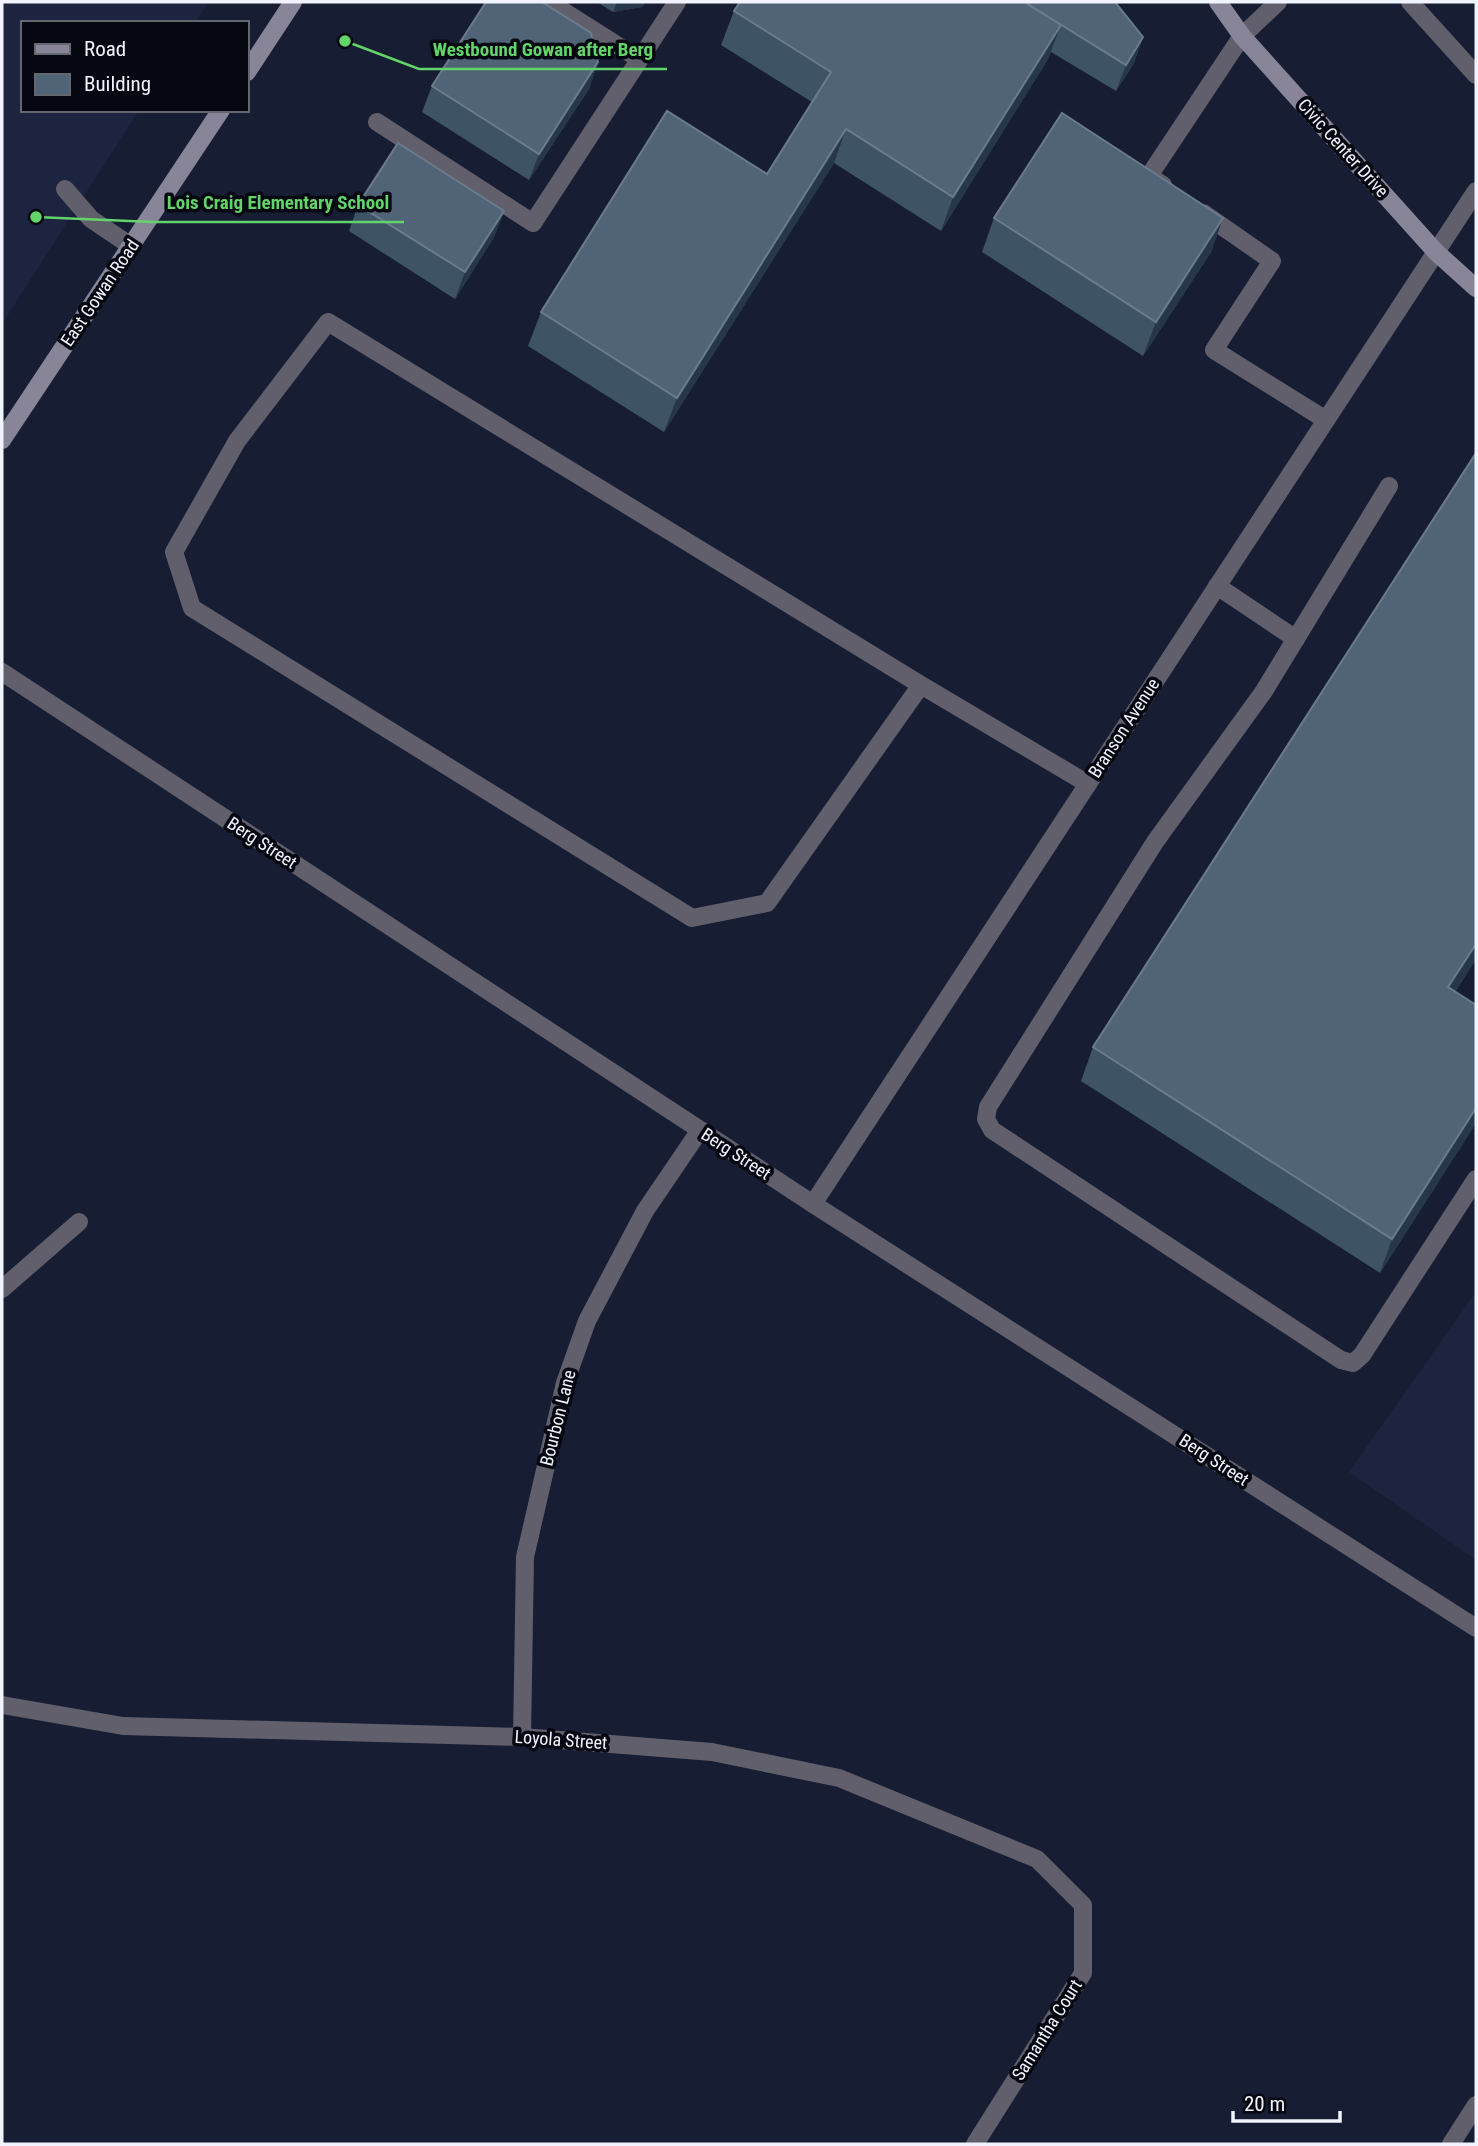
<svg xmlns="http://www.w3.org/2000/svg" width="1478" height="2146" font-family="'Roboto Condensed',sans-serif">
<rect width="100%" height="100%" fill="#171d33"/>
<g fill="#1c2440">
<path d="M2,2H209L195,23H23V110H139L2,324Z"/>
<path d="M1476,1292V1560L1349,1472Z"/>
</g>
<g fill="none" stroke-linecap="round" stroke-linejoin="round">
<g stroke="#625f6c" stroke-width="18">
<path d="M549,2L639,59"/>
<path d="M1410,2L1476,75"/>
<path d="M377,122L533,223L677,2"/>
<path d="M1163,185L1149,176L1242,36L1278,2"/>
<path d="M65,189L91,219L131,246"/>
<path d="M1203,213L1272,261L1214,350L1326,420"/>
<path d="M1436,252L1476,191"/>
<path d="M1389,486L1264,691L1155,842L988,1107L986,1119L992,1130L1341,1360L1353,1363L1362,1355L1476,1179"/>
<path d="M1217,586L1296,639"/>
<path d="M921,685L767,903L692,918L192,608L174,552L237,441L328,322L921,685L1088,784"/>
</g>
<g stroke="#625f6c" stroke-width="18">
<path d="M2,672L813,1204L1476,1628"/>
<path d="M813,1204L1436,252"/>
<path d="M2,1289L79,1222"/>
<path d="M2,1705L123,1726L522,1737L712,1752L839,1778L1037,1859L1083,1905V1973L975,2144"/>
<path d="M522,1737L525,1557L565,1383L587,1321L645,1211L700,1130"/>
<path d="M1451,2144L1476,2105"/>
</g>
<g stroke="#898599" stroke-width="18">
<path d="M1218,2L1242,36L1436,252L1476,288"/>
<path d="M247,72L293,2"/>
<path d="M2,440L221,110"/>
</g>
</g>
<g fill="#3e5366">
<path d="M597,2H645L642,7L613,12Z"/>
<path d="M740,2H1115L1143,37L1134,63L1116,91L1051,52L1048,59L941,231L834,163L664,432L528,346L541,312L767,174L812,102L721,45L734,11Z"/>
<path d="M598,62L589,89L529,180L422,112L432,86Z"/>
<path d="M358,205L504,211L494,237L455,299L349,231Z"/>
<path d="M994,218H1223L1211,252L1143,356L982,252Z"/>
<path d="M1476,453V959L1455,992L1476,1123L1380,1273L1081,1081L1093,1047Z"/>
</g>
<g fill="#26364b">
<path d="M617,2H645L642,7L613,12Z"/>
<path d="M1061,25L1048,59L941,231L953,197Z"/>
<path d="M1143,37L1134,63L1116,91L1126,65Z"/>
<path d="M598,62L589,89L529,180L539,154Z"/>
<path d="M846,129L834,163L664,432L677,398Z"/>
<path d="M504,211L494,237L455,299L465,272Z"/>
<path d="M1223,218L1211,252L1143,356L1156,322Z"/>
<path d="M1476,944V959L1436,1021L1448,987Z"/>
<path d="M1476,1108V1123L1380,1273L1392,1239Z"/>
</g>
<g fill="#516477" stroke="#6a7b8c" stroke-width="2">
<path d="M486,2H542L591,33L598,62L539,154L432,86Z"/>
<path d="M740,2H1024L1061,25L953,197L846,129L677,398L541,312L667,111L767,174L831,72L734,11Z"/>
<path d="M1027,2H1115L1143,37L1126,65L1031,6Z"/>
<path d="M1062,113L1223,218L1156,322L994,218Z"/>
<path d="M398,143L504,211L465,272L358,205Z"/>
<path d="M1476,453V944L1448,987L1476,1005V1108L1392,1239L1093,1047Z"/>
</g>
<g text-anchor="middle" stroke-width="7" stroke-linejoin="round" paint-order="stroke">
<g font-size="18" fill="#f1f4fe" stroke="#060811">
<text transform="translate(1343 148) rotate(48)" y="6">Civic Center Drive</text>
<text transform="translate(100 293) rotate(-56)" y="6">East Gowan Road</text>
<text transform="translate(1124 728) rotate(-57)" y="6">Branson Avenue</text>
<text transform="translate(262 843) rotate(33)" y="6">Berg Street</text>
<text transform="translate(736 1154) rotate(33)" y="6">Berg Street</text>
<text transform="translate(558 1418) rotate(-76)" y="6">Bourbon Lane</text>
<text transform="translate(1214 1460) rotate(33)" y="6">Berg Street</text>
<text transform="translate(561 1740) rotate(4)" y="6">Loyola Street</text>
<text transform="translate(1047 2030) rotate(-58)" y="6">Samantha Court</text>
</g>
</g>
<path fill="none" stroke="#62d469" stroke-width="2.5" d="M345 41L419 69H667M36 217L153 222H404"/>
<g fill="#62d469" stroke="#060811" stroke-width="2.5">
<circle cx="345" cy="41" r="7"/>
<circle cx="36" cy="217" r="7"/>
</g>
<g font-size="19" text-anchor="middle" font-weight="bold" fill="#62d469" stroke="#060811" stroke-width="7" stroke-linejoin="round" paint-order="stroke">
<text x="543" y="56">Westbound Gowan after Berg</text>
<text x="278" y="209">Lois Craig Elementary School</text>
</g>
<rect width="1478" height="2146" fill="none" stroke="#f1f4fe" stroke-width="7"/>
<rect x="21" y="21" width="228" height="91" fill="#060811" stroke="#646670" stroke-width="2"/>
<rect x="35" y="44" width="35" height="10" fill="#898599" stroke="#646670" stroke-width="2"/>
<text x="84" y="56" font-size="21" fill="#f1f4fe">Road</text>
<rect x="35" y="74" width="35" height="21" fill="#516477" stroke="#646670" stroke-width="2"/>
<text x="84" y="91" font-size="21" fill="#f1f4fe">Building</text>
<path d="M1233 2111v10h107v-10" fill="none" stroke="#f1f4fe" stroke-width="3.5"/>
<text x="1244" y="2111" font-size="21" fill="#f1f4fe" stroke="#060811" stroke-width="5" paint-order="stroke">20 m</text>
</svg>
